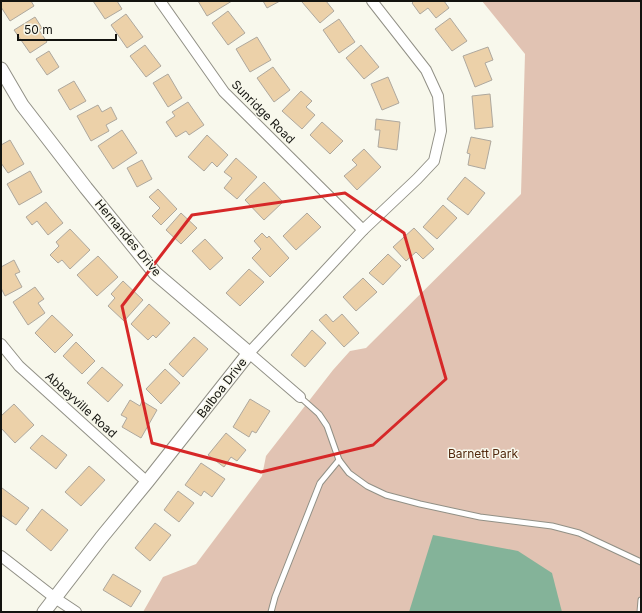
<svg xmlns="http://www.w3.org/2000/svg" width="642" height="613" font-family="Inter,sans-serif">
<rect width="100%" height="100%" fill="#f8f8ec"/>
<path fill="#e1c3b3" d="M482,1H641V612H143L163,577L196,564L262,476L266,456L333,370L350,351L366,348L521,194L525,54Z"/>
<path fill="#84b399" d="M433,535L518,551L552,573L562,612H409Z"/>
<g fill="#ecd1a9" stroke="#aea89e">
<path d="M1,1H31L34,6L10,21L1,7Z"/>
<path d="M93,1H117L122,9L105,19Z"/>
<path d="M198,1H232L207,16Z"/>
<path d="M263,1H280L267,8Z"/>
<path d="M303,1H326L334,11L320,23L302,2Z"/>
<path d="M414,1H444L449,8L436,18L428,8L420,14L412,3Z"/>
<path d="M228,11L245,33L228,45L212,23Z"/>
<path d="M126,14L143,37L127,48L111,25Z"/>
<path d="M35,17L42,28L39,30L47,42L30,53L14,30Z"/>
<path d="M450,18L467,41L452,51L435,29Z"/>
<path d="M339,19L355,42L339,53L323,30Z"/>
<path d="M257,37L271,60L250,72L236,49Z"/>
<path d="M145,45L161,66L146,77L130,56Z"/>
<path d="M361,45L379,67L364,79L346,58Z"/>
<path d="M488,47L493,60L485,63L492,80L475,87L463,56Z"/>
<path d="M49,51L59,67L47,75L36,59Z"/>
<path d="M273,67L290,90L274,102L257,78Z"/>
<path d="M168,74L182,98L168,107L153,83Z"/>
<path d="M388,77L399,103L382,110L371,84Z"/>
<path d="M74,81L86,101L70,110L58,90Z"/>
<path d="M301,91L312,101L306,107L315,115L302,129L282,111Z"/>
<path d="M490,94L493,127L475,129L472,96Z"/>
<path d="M188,102L204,125L189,135L186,131L176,137L166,122L175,116L172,112Z"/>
<path d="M98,105L102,112L111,107L117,119L106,125L109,131L91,141L77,116Z"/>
<path d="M376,119L400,122L397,150L378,147L380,130H375Z"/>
<path d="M322,122L343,141L330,154L310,135Z"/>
<path d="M122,130L137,153L113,169L98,146Z"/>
<path d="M207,135L228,155L217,167L212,162L204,171L188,157Z"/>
<path d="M471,137L491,141L485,169L468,165L470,154L467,153Z"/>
<path d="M10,140L24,164L8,173L1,163V145Z"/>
<path d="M364,149L381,167L357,190L344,176L357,165L352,160Z"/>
<path d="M236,158L257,177L237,199L224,188L232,178L224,172Z"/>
<path d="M142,160L152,179L137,187L127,168Z"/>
<path d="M30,171L42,192L19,205L7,184Z"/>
<path d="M465,177L485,193L468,215L447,199Z"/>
<path d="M264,182L283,202L264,220L245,200Z"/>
<path d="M158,189L177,209L161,225L152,216L160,208L149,197Z"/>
<path d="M46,202L63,223L48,235L37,221L32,225L26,217Z"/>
<path d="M443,205L457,218L437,239L423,227Z"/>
<path d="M181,213L197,228L181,244L166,230Z"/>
<path d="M307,213L321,227L296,250L283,236Z"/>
<path d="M414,228L434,249L423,259L416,252L406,261L393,247Z"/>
<path d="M70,229L90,250L70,269L62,260L58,263L50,255L59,246L56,242Z"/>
<path d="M262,233L267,238L269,236L289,258L270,277L252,258L261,249L254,241Z"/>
<path d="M205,239L223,258L210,270L192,251Z"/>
<path d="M388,254L401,266L383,285L369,273Z"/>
<path d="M98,256L118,277L97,296L77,275Z"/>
<path d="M14,260L20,272L15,274L22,287L5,296L1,288V267Z"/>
<path d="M249,269L264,282L240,306L226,293Z"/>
<path d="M363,278L377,292L356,311L343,297Z"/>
<path d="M123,281L143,300L124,321L108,306L115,298L111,294Z"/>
<path d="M35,287L44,299L38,303L45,313L28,325L13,302Z"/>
<path d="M149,304L170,323L156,338L153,335L148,340L131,324Z"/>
<path d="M326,314L333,322L342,314L359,333L344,347L319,320Z"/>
<path d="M52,315L73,335L55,353L35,333Z"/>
<path d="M312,330L326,343L305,367L291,355Z"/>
<path d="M194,337L208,349L183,377L169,364Z"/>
<path d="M76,342L95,361L82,374L63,356Z"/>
<path d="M102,367L123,385L108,402L87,383Z"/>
<path d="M165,369L180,383L161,404L146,389Z"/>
<path d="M250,399L270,411L256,433L252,431L249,437L233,427Z"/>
<path d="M130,400L140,406L142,401L157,410L141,438L122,427L127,418L121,415Z"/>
<path d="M14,404L34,425L15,443L1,428V416Z"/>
<path d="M226,433L246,450L237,461L231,457L224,467L208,455Z"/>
<path d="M42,435L67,455L56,469L30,448Z"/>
<path d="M201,463L225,479L212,497L204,491L201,496L185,485Z"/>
<path d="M89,466L105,480L81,506L65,492Z"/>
<path d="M2,488L29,508L16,525L1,515V489Z"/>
<path d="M178,491L194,503L179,522L164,510Z"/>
<path d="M42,509L68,530L51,551L26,530Z"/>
<path d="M155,523L171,535L150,561L135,548Z"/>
<path d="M113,574L141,591L131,607L103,590Z"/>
</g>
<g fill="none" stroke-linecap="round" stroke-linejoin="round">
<g stroke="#919086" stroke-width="7">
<g id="service">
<path d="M300,397L319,414L327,426L339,460L349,473L367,486L386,495L420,504L480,517L552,526L579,533L641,562"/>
<path d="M271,612L275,597L320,483L339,460"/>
<path d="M640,612L641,600"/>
</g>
</g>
<g stroke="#919086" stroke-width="12">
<g id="minor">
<path d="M160,1L224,92L363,230"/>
<path d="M1,344L19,366L147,482"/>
<path d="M300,397L249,353L363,230L417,179L434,161L441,131L438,96L426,70L372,1"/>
<path d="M1,556L55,598L76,612"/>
</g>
</g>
<g stroke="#919086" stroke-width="15">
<path id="tertiary" d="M1,69L22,105L86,188L155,273L249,353L147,482L101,538L44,612"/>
</g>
<use href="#service" stroke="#fff" stroke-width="5"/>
<use href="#minor" stroke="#fff" stroke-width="10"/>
<use href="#tertiary" stroke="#fff" stroke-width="13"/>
</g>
<path fill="none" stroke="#d62828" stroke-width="3" stroke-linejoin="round" d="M345,193L404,233L446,379L373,445L261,472L152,443L122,306L192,215Z"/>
<g text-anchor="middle" stroke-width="3" stroke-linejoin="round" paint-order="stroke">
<g font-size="12" fill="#13130f" stroke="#f8f8ec">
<text transform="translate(263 112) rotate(45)" y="4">Sunridge Road</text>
<text transform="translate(128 238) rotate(50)" y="4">Hernandes Drive</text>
<text transform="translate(222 388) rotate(-52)" y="4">Balboa Drive</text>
<text transform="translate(81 405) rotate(42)" y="4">Abbeyville Road</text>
</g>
<g font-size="12" fill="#52290d" stroke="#f8f8ec">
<text x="483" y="458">Barnett Park</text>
</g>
</g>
<rect width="642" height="613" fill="none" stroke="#13130f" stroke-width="4"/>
<path d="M18 34v6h98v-6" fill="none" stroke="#13130f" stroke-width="2"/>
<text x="24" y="34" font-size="12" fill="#13130f" stroke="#f8f8ec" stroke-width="3" paint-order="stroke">50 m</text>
</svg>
